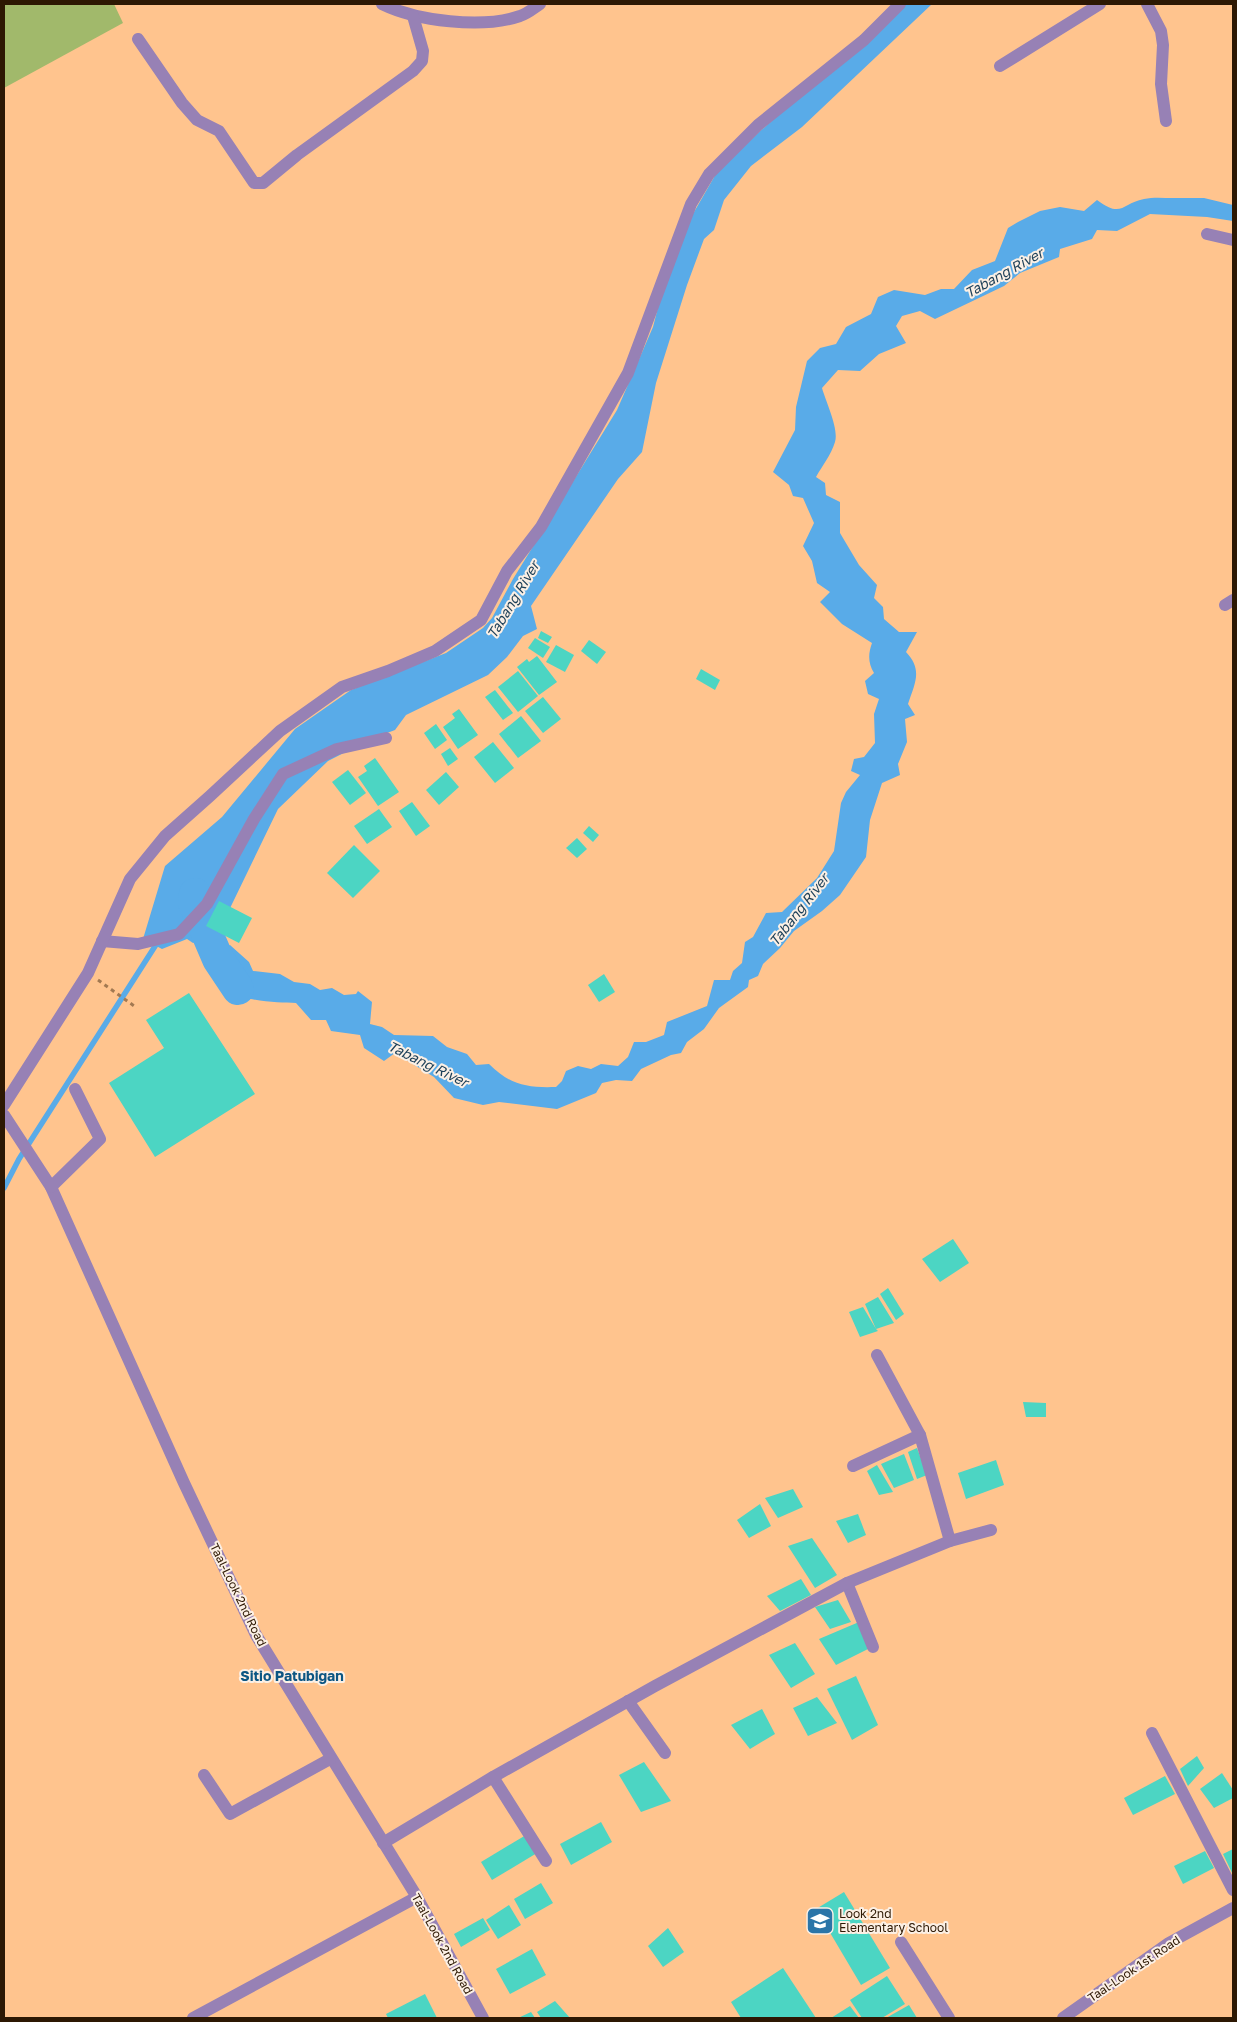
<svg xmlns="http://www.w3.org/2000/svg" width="1237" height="2022" font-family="'Golos Text',sans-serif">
<rect width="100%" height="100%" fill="#ffc48e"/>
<path fill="#a1b96b" d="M4,4H114L123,23L4,88Z"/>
<g fill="#59abe8">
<path d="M906,4H932L802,127L751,166L724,200L714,230L704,239L687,285L656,383L642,452L618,479L531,606L537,629L523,636L507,657L488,675L406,715L395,730L371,739L328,761L278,809L218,933L193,943L187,939L162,949L143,939L165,866L222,817L295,729L351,690L446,653L483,628L492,618L513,579L617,410L653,327L666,276L686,226L717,172L759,132Z"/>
<path d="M1173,198H1204L1233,205V221L1207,217L1150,214L1117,231L1097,230L1092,239L1060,249L1059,257L1020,273L1004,286L935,319L920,311L902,316L896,326L906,343L879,354L860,371L838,370L822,388C826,402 839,429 835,442C831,455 822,466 816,477L825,483L826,495L840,502V533L859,565L877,585L874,598L883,607L884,619L899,632H917L906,652C923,670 915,683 908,704L915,715L905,719L907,742L898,764L900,775L882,783L870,820L866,857L840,895L822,911L794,931L780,948L763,964L758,976L749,980L748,987L719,1008L704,1029L687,1042L681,1053L671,1055L641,1069L632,1081L616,1080L602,1083L596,1093L557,1109L499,1102L483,1105L454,1098L434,1077L395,1053L384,1061L364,1048L360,1035L331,1031L326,1020H311L296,1003C275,1003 225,1000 214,981C209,973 209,962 209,954L230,945L249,962L253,971L280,974L294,982L310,984L320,990L332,988L344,995L356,994L358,991L372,1002L370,1024L382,1027L394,1035L433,1036L447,1047L467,1054L476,1065L489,1064C510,1085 527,1088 556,1087L562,1081L566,1071L578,1066L591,1069L601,1064L618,1066L628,1057L634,1042H646L664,1035L667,1022L707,1006L714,980H730L733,971L742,963L745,942L753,937L766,913L782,912L817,878L834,851L841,803L846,792L860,775L851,771L854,759L864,757L875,743L874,714L879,699L868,694L865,681L874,673C868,663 868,654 872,643L842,624L820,602L830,592L817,583L812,561L803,546L814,523L803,498L793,496L789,485L773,472L795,430L796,407L807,361L820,348L836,344L846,327L871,314L878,297L894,290L925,295L941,289H954L972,270L995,261L1008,228L1018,222L1040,211L1060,207L1084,211L1097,200C1122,219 1122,203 1144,199C1153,197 1163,198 1173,198Z"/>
</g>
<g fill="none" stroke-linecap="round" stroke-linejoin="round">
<path stroke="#59abe8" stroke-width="5.5" d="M4,1188L19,1159L159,940"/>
<path stroke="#59abe8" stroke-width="32" d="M195,894L194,903L218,959L238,989"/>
</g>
<g fill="#4cd5c3">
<path d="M541,631L552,637L548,643L538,638Z"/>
<path d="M535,638L550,647L543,658L528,648Z"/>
<path d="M589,640L606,652L597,664L581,651Z"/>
<path d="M556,645L574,655L565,672L546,662Z"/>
<path d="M537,656L557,682L539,695L517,667L527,659L529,662Z"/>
<path d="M701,669L720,680L715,690L696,679Z"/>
<path d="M518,671L538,696L518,712L498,687Z"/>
<path d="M495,690L513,713L503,720L485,697Z"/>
<path d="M543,697L561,719L543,733L525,711Z"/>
<path d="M459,709L478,735L458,749L443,727L455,718L452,714Z"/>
<path d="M521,716L541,741L518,758L499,734Z"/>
<path d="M436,724L447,740L435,749L424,733Z"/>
<path d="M493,742L514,768L495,783L474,757Z"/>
<path d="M450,748L458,759L448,766L441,754Z"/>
<path d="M375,758L399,792L378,806L358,777L367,771L364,766Z"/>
<path d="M348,770L366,793L350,805L332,782Z"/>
<path d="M446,772L459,787L439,805L426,790Z"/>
<path d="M412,802L430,826L416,836L399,811Z"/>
<path d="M379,809L392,827L367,844L354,826Z"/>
<path d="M589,826L599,835L593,842L583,833Z"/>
<path d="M577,838L587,849L577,858L566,848Z"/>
<path d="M354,845L380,871L353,898L327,873Z"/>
<path d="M219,901L252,918L239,943L206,926Z"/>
<path d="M604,974L615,992L599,1002L588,985Z"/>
<path d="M189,993L255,1094L155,1157L109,1083L164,1048L146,1020Z"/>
<path d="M953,1239L969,1263L940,1282L922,1259Z"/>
<path d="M888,1288L904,1314L896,1320L880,1294Z"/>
<path d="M878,1297L894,1323L876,1329L878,1331L860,1337L849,1312L863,1307L876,1329L865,1304Z"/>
<path d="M1023,1402L1046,1403V1417H1026Z"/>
<path d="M917,1448L927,1475L917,1479L908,1452Z"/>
<path d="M904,1454L914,1480L894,1488L881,1464Z"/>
<path d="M996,1460L1004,1485L966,1499L958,1473Z"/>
<path d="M877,1465L893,1492L879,1495L867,1471Z"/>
<path d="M793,1489L803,1507L778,1518L765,1498Z"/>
<path d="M760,1504L771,1526L749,1538L737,1520Z"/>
<path d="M858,1514L866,1535L848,1543L836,1521Z"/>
<path d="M812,1538L837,1575L815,1588L788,1546Z"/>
<path d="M801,1579L811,1595L780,1611L767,1596Z"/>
<path d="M838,1600L851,1622L830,1629L815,1607Z"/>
<path d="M859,1622L868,1649L836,1665L819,1639Z"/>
<path d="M795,1643L815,1674L791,1688L769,1655Z"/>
<path d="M856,1676L878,1725L852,1740L827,1689Z"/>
<path d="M817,1697L837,1723L808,1736L793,1708Z"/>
<path d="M762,1709L775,1734L750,1749L731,1725Z"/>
<path d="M1197,1756L1204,1768L1188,1786L1180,1769Z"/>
<path d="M644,1762L671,1801L641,1812L619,1775Z"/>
<path d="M1222,1773L1233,1790V1798L1214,1808L1200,1789Z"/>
<path d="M1165,1776L1175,1794L1133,1815L1124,1798Z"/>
<path d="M601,1822L612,1842L571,1865L560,1844Z"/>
<path d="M526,1835L537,1853L492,1880L481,1862Z"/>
<path d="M1233,1849V1875L1223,1854Z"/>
<path d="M1205,1851L1214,1868L1183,1884L1174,1866Z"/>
<path d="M541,1883L553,1903L525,1919L514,1899Z"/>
<path d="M844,1892L890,1968L861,1985L816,1909Z"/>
<path d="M509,1905L521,1925L498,1939L486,1920Z"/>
<path d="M483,1918L490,1930L461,1947L454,1934Z"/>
<path d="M668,1928L684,1952L663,1967L648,1946Z"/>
<path d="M532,1949L546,1975L510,1994L496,1969Z"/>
<path d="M783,1968L816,2018H741L731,2002Z"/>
<path d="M887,1976L905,2004L882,2018H862L850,2000Z"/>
<path d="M425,1994L437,2018H388L386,2014Z"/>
<path d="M555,2001L570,2018H541L537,2012Z"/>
<path d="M909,2005L917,2018H886Z"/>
<path d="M850,2006L859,2018H831Z"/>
<path d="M531,2012L535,2018H518Z"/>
</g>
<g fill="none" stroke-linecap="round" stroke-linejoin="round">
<path stroke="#a37951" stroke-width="3" stroke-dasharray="4 4" stroke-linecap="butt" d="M98,980L137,1008"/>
<g stroke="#9781b5" stroke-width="12">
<path d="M382,4C417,21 482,29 520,16C527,14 534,8 540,4"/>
<path d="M1147,4L1161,31L1163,45L1161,84L1166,121"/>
<path d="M138,39L182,103L197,120L219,131L254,183H263L297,155L413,71L422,61L423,51L413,16"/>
<path d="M1000,66L1100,4"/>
<path d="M1207,234L1233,240"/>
<path d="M1225,605L1233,600"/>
<path d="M102,941L138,944L179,934L207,904L254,819L283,774L337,749L386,738"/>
<path d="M4,1105L88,973L130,879L165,836L210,796L280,731L342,687L388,671L435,651L481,620L507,571L541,527L628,373L691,204L709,174L758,125L864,40L900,4"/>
<path d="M4,1115L51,1187L184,1483L256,1635L417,1897L483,2018"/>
<path d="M51,1187L100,1139L75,1089"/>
<path d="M877,1355L920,1435L950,1541"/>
<path d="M853,1466L920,1435"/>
<path d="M847,1583L873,1647"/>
<path d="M628,1701L665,1753"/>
<path d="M1152,1733L1233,1890"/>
<path d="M204,1775L230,1814L330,1759"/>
<path d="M493,1777L546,1861"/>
<path d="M383,1843L493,1777L655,1686L847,1583L950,1541L991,1530"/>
<path d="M901,1942L949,2018"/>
<path d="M193,2018L417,1897"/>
<path d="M1063,2018L1169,1943L1233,1908"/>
</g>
</g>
<defs>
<g id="school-square" transform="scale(1.4375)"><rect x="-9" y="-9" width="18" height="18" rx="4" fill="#2b75a8" stroke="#fcf0e5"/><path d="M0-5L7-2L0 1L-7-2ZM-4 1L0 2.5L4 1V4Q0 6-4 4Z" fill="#fff"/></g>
</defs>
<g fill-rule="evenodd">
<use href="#school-square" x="820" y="1921"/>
</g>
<g text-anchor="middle" stroke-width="4" stroke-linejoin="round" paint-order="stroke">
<g font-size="12" fill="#2d1803" stroke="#fcf0e5">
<text transform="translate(238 1595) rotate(64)" y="4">Taal-Look 2nd Road</text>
<text transform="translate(442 1944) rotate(61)" y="4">Taal-Look 2nd Road</text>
<text transform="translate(1134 1969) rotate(-34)" y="4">Taal-Look 1st Road</text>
</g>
<g font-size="12" fill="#2d1803" stroke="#fcf0e5" text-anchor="start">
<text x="839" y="1918">Look 2nd<tspan x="839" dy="14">Elementary School</tspan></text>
</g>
<g font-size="14" font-style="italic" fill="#1c3f58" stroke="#fcf0e5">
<text transform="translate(1004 273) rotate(-29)" y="5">Tabang River</text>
<text transform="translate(513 600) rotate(-59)" y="5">Tabang River</text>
<text transform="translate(799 910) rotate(-52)" y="5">Tabang River</text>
<text transform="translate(428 1064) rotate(26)" y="5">Tabang River</text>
</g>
<g font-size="14" font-weight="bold" fill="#0c5683" stroke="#fcf0e5">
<text x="292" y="1681">Sitio Patubigan</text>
</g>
</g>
<rect width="1237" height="2022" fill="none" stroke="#2d1803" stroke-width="10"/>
</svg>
